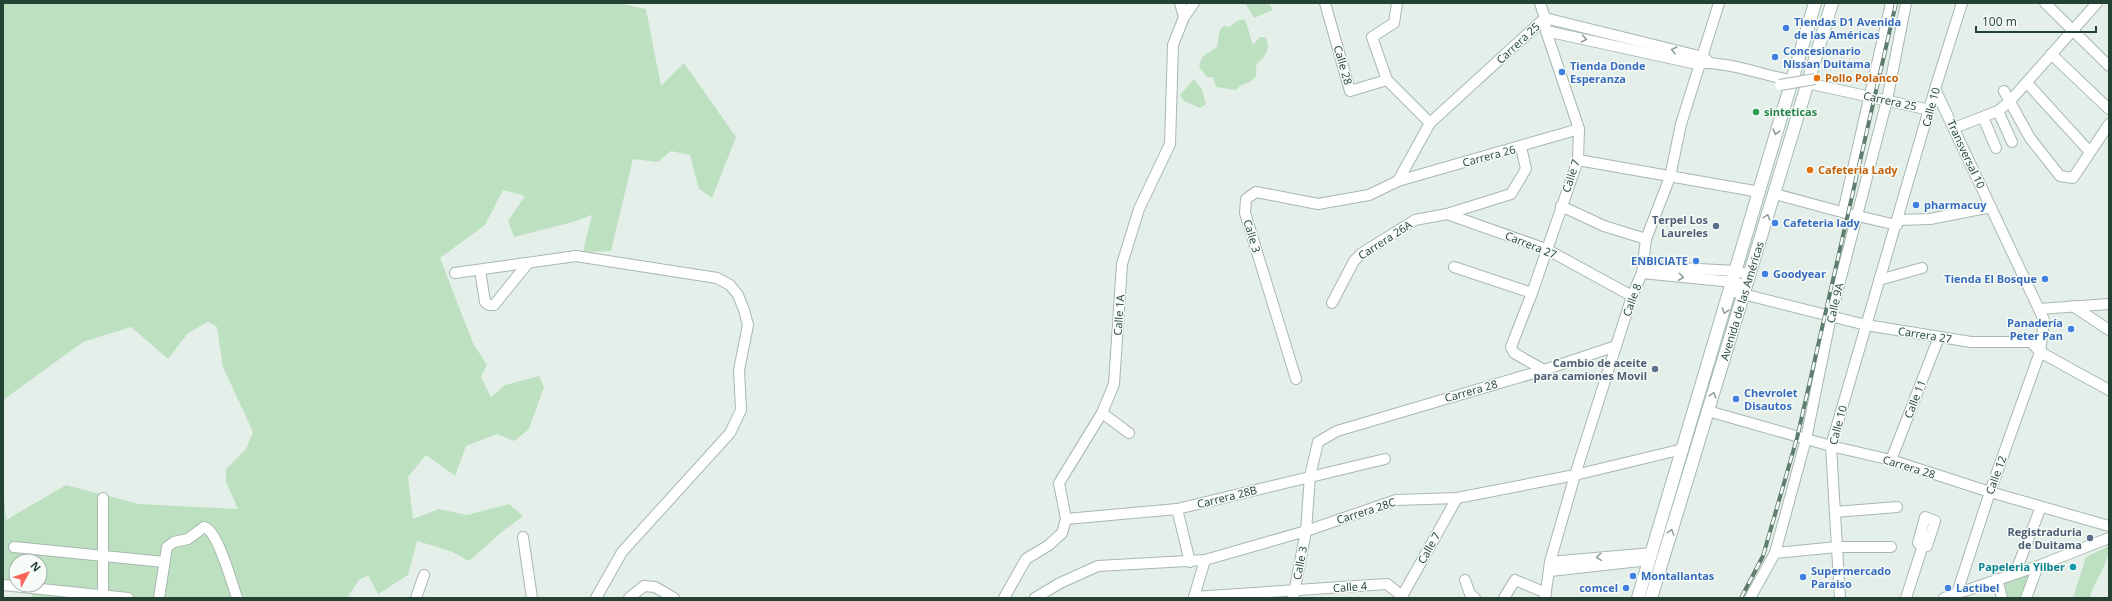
<svg xmlns="http://www.w3.org/2000/svg" width="2112" height="601" font-family="'Open Sans',sans-serif">
<rect width="100%" height="100%" fill="#e5efe9"/>
<g fill="#bde1c0" fill-rule="evenodd">
<path d="M3,3H619L646,9L661,86L684,63L736,137L712,198L699,189L690,155L671,151L658,162L633,159L611,251L583,252L592,215L573,222L514,237L508,221L525,196L503,190L485,225L440,258L473,343L487,365L481,377L491,397L505,385L539,376L544,387L529,429L514,441L497,434L466,446L455,476L426,455L408,477L413,519L439,509L467,515L509,504L523,516L503,531L469,561L450,551L417,541L408,575L378,594L368,575L359,580L347,598H32L33,591L3,587V481L6,520L66,485L139,504L238,509L226,482V469L246,449L253,432L223,367L217,327L208,322L188,333L168,359L131,327L83,342L3,400ZM16,561H40V585H16Z"/>
<path d="M1245,3H1269L1273,10L1254,18Z"/>
<path d="M1245,19L1253,45L1260,37H1265C1272,48 1265,57 1256,65C1256,69 1257,72 1256,75C1254,83 1241,83 1236,90L1216,87L1213,77H1207L1199,67C1203,52 1206,55 1217,47L1220,29L1224,26L1229,27L1237,21Z"/>
<path d="M1194,79L1202,89L1206,104L1200,108L1184,101L1180,95Z"/>
<path d="M2109,546C2109,565 2094,580 2090,598H2073L2086,557Z"/>
<path d="M2030,573L2023,598H2006L2003,584Z"/>
</g>
<g fill="none" stroke-linecap="round" stroke-linejoin="round">
<g stroke="#a7b8af" stroke-width="12">
<g id="street">
<path d="M1180,3L1184,17"/>
<path d="M1325,3L1350,91L1387,80"/>
<path d="M1397,3L1394,23L1372,37L1387,80L1430,123"/>
<path d="M1540,3L1545,18L1546,31L1579,129L1578,160L1532,293L1511,347L1514,353L1544,370"/>
<path d="M2045,3L2109,66"/>
<path d="M1545,18L1703,57L1708,61"/>
<path d="M1546,31L1692,63C1728,61 1755,73 1789,80C1795,82 1801,82 1807,83L1930,110"/>
<path d="M2051,54L2109,109"/>
<path d="M2027,83L2089,151"/>
<path d="M1935,89L2044,320L2040,352L1990,492L1957,593L1958,598"/>
<path d="M2004,91L2030,138L2060,176L2073,178L2109,124"/>
<path d="M1998,111L2012,142"/>
<path d="M1983,117L1996,148"/>
<path d="M1954,128L1998,111L2010,101L2097,3"/>
<path d="M1578,160L1760,192"/>
<path d="M1398,181L1430,123L1545,18"/>
<path d="M1775,194L1849,214L1897,225"/>
<path d="M1561,206L1604,226L1646,239"/>
<path d="M1843,212L1891,3"/>
<path d="M1447,214L1546,249L1632,296"/>
<path d="M1898,220L1930,219L1991,207"/>
<path d="M1644,266L1736,271L1750,275"/>
<path d="M1454,267L1532,293"/>
<path d="M480,270L485,302L489,305H494L528,263"/>
<path d="M455,273L576,256L717,278L730,285L738,295L744,310L748,325L739,370L741,410L730,433L622,552L596,598"/>
<path d="M1642,273L1733,282L1746,285"/>
<path d="M1879,280L1922,268"/>
<path d="M1731,291L1866,325L1971,342H2031L2040,352L2109,390"/>
<path d="M1332,303L1354,261L1362,253L1415,220L1447,214L1511,194L1526,169L1521,147"/>
<path d="M2073,306L2109,330"/>
<path d="M2039,309L2109,304"/>
<path d="M1296,379L1245,213L1246,199L1256,192L1318,204L1369,195L1398,181L1579,129"/>
<path d="M1708,411L1831,446L1891,460L1990,492L2109,526"/>
<path d="M1102,413L1129,433"/>
<path d="M1891,460L1939,337"/>
<path d="M1177,509L1190,562"/>
<path d="M1835,512L1897,507"/>
<path d="M1925,517L1935,521L1927,546L1918,543Z"/>
<path d="M1066,519L1177,509L1385,459"/>
<path d="M523,537L532,598"/>
<path d="M14,547L164,562"/>
<path d="M1775,553L1837,547H1891"/>
<path d="M1205,560L1194,597L1387,584L1402,596"/>
<path d="M1550,562L1652,553"/>
<path d="M1550,571L1649,560"/>
<path d="M2015,573L2041,507"/>
<path d="M1997,579L2002,598"/>
<path d="M1465,580L1470,594L1475,598"/>
<path d="M3,585L128,598"/>
<path d="M103,598V498"/>
<path d="M159,598L167,547L174,542L188,539L204,527C218,530 232,584 237,598"/>
<path d="M416,598L424,575"/>
<path d="M629,598L644,586L655,587L674,598"/>
<path d="M1004,598L1026,559L1049,545L1062,533L1066,519L1059,483L1102,413L1114,384L1122,264L1139,209L1170,144L1173,45L1184,17L1194,3"/>
<path d="M1035,598L1060,583L1098,566L1205,560L1306,531L1396,500L1457,498L1575,475L1683,449"/>
<path d="M1293,598L1306,531L1310,476L1318,442L1337,431L1544,370L1616,346"/>
<path d="M1401,598L1457,498"/>
<path d="M1504,598L1515,580L1546,593"/>
<path d="M1545,598L1550,562L1575,475L1632,296L1642,273L1646,239L1670,177L1681,124L1719,3"/>
<path d="M1750,598L1775,553L1806,439L1831,316L1887,100L1906,3"/>
<path d="M1840,598L1831,446L1935,89L1962,3"/>
<path d="M1906,598L1923,545"/>
<path d="M1944,598L2038,566L2109,538"/>
<path d="M2026,598L2038,566"/>
</g>
</g>
<g stroke="#a3bbae" stroke-width="14">
<g id="secondary">
<path d="M1638,598L1815,3"/>
<path d="M1651,598L1832,3"/>
</g>
</g>
<use href="#street" stroke="#fff" stroke-width="10"/>
<use href="#secondary" stroke="#fff" stroke-width="12"/>
<g stroke="#5e7d6f" stroke-width="4">
<path id="rail" d="M1741,598L1763,556L1797,438L1896,3"/>
</g>
<use href="#rail" stroke="#f6fbf8" stroke-width="2.5" stroke-dasharray="8" stroke-linecap="butt"/>
<g stroke="#a7b8af" stroke-width="12" stroke-linecap="butt">
<path id="street-bridge" d="M1780,85L1815,79"/>
</g>
<use href="#street-bridge" stroke="#fff" stroke-width="10"/>
</g>
<defs><path id="oneway-chevron" d="M-2-3.5L2.5 0L-2 3.5" fill="none" stroke-width="1.6" stroke-linecap="round" stroke-linejoin="round"/></defs>
<g stroke="#91a09a">
<use href="#oneway-chevron" transform="translate(1584 39) rotate(12)"/>
<use href="#oneway-chevron" transform="translate(1674 50) rotate(-166)"/>
<use href="#oneway-chevron" transform="translate(1776 132) rotate(105)"/>
<use href="#oneway-chevron" transform="translate(1767 217) rotate(-73)"/>
<use href="#oneway-chevron" transform="translate(1681 277) rotate(6)"/>
<use href="#oneway-chevron" transform="translate(1725 311) rotate(107)"/>
<use href="#oneway-chevron" transform="translate(1713 395) rotate(-73)"/>
<use href="#oneway-chevron" transform="translate(1671 532) rotate(-73)"/>
<use href="#oneway-chevron" transform="translate(1599 557) rotate(175)"/>
</g>
<g fill="#3f7fe0" stroke="#f6fbf8" stroke-width="1.5">
<circle cx="1786" cy="28" r="4"/>
<circle cx="1775" cy="57" r="4"/>
<circle cx="1562" cy="72" r="4"/>
<circle cx="1916" cy="205" r="4"/>
<circle cx="1775" cy="223" r="4"/>
<circle cx="1696" cy="261" r="4"/>
<circle cx="1765" cy="274" r="4"/>
<circle cx="2045" cy="279" r="4"/>
<circle cx="2071" cy="329" r="4"/>
<circle cx="1736" cy="399" r="4"/>
<circle cx="1633" cy="576" r="4"/>
<circle cx="1803" cy="577" r="4"/>
<circle cx="1626" cy="588" r="4"/>
<circle cx="1948" cy="588" r="4"/>
</g>
<g fill="#e8710a" stroke="#f6fbf8" stroke-width="1.5">
<circle cx="1817" cy="78" r="4"/>
<circle cx="1810" cy="170" r="4"/>
</g>
<circle fill="#2e9e5b" stroke="#f6fbf8" stroke-width="1.5" cx="1756" cy="112" r="4"/>
<g fill="#5c6f8a" stroke="#f6fbf8" stroke-width="1.5">
<circle cx="1716" cy="226" r="4"/>
<circle cx="1655" cy="369" r="4"/>
<circle cx="2090" cy="538" r="4"/>
</g>
<circle fill="#0f9aa8" stroke="#f6fbf8" stroke-width="1.5" cx="2073" cy="567" r="4"/>
<g text-anchor="middle" stroke-width="3" stroke-linejoin="round" paint-order="stroke">
<g font-size="11" font-weight="bold" fill="#366cbe" stroke="#f6fbf8" text-anchor="start">
<text x="1794" y="26">Tiendas D1 Avenida<tspan x="1794" dy="13">de las Américas</tspan></text>
<text x="1783" y="55">Concesionario<tspan x="1783" dy="13">Nissan Duitama</tspan></text>
<text x="1570" y="70">Tienda Donde<tspan x="1570" dy="13">Esperanza</tspan></text>
<text x="1924" y="209">pharmacuy</text>
<text x="1783" y="227">Cafeteria lady</text>
<text x="1688" y="265" text-anchor="end">ENBICIATE</text>
<text x="1773" y="278">Goodyear</text>
<text x="2037" y="283" text-anchor="end">Tienda El Bosque</text>
<text x="2063" y="327" text-anchor="end">Panadería<tspan x="2063" dy="13">Peter Pan</tspan></text>
<text x="1744" y="397">Chevrolet<tspan x="1744" dy="13">Disautos</tspan></text>
<text x="1811" y="575">Supermercado<tspan x="1811" dy="13">Paraiso</tspan></text>
<text x="1641" y="580">Montallantas</text>
<text x="1618" y="592" text-anchor="end">comcel</text>
<text x="1956" y="592">Lactibel</text>
</g>
<g font-size="11" fill="#234234" stroke="#f6fbf8">
<text transform="translate(1518 43) rotate(-43)" y="4">Carrera 25</text>
<text transform="translate(1343 65) rotate(74)" y="4">Calle 28</text>
<text transform="translate(1890 101) rotate(12)" y="4">Carrera 25</text>
<text transform="translate(1931 107) rotate(-75)" y="4">Calle 10</text>
<text transform="translate(1966 154) rotate(65)" y="4">Transversal 10</text>
<text transform="translate(1489 156) rotate(-15)" y="4">Carrera 26</text>
<text transform="translate(1571 176) rotate(-72)" y="4">Calle 7</text>
<text transform="translate(1252 236) rotate(73)" y="4">Calle 3</text>
<text transform="translate(1385 240) rotate(-33)" y="4">Carrera 26A</text>
<text transform="translate(1531 245) rotate(22)" y="4">Carrera 27</text>
<text transform="translate(1632 300) rotate(-70)" y="4">Calle 8</text>
<text transform="translate(1742 301) rotate(-73)" y="4">Avenida de las Américas</text>
<text transform="translate(1835 303) rotate(-77)" y="4">Calle 9A</text>
<text transform="translate(1119 315) rotate(-86)" y="4">Calle 1A</text>
<text transform="translate(1925 335) rotate(9)" y="4">Carrera 27</text>
<text transform="translate(1471 391) rotate(-16)" y="4">Carrera 28</text>
<text transform="translate(1915 399) rotate(-69)" y="4">Calle 11</text>
<text transform="translate(1838 425) rotate(-75)" y="4">Calle 10</text>
<text transform="translate(1909 467) rotate(17)" y="4">Carrera 28</text>
<text transform="translate(1996 475) rotate(-70)" y="4">Calle 12</text>
<text transform="translate(1227 497) rotate(-14)" y="4">Carrera 28B</text>
<text transform="translate(1366 511) rotate(-18)" y="4">Carrera 28C</text>
<text transform="translate(1429 548) rotate(-61)" y="4">Calle 7</text>
<text transform="translate(1300 563) rotate(-79)" y="4">Calle 3</text>
<text transform="translate(1350 587) rotate(-4)" y="4">Calle 4</text>
</g>
<g font-size="11" font-weight="bold" fill="#c56008" stroke="#f6fbf8" text-anchor="start">
<text x="1825" y="82">Pollo Polanco</text>
<text x="1818" y="174">Cafeteria Lady</text>
</g>
<g font-size="11" font-weight="bold" fill="#27864d" stroke="#f6fbf8" text-anchor="start">
<text x="1764" y="116">sinteticas</text>
</g>
<g font-size="11" font-weight="bold" fill="#4e5e75" stroke="#f6fbf8" text-anchor="end">
<text x="1708" y="224">Terpel Los<tspan x="1708" dy="13">Laureles</tspan></text>
<text x="1647" y="367">Cambio de aceite<tspan x="1647" dy="13">para camiones Movil</tspan></text>
<text x="2082" y="536">Registraduria<tspan x="2082" dy="13">de Duitama</tspan></text>
</g>
<g font-size="11" font-weight="bold" fill="#0d838f" stroke="#f6fbf8" text-anchor="end">
<text x="2065" y="571">Papeleria Yilber</text>
</g>
</g>
<rect width="2112" height="601" fill="none" stroke="#234234" stroke-width="8"/>
<g transform="translate(28 573) rotate(50)"><circle r="19" fill="#f6fbf8" stroke="#a2b1aa"/>
<path d="M0-3L7 15L0 10L-7 15Z" fill="#f96359"/>
<text y="-6" font-size="11" font-weight="bold" text-anchor="middle" fill="#234234">N</text>
</g>
<path d="M1976 26v6h120v-6" fill="none" stroke="#234234" stroke-width="2"/>
<text x="1982" y="26" font-size="12" fill="#234234" stroke="#f6fbf8" stroke-width="3" paint-order="stroke">100 m</text>
</svg>
